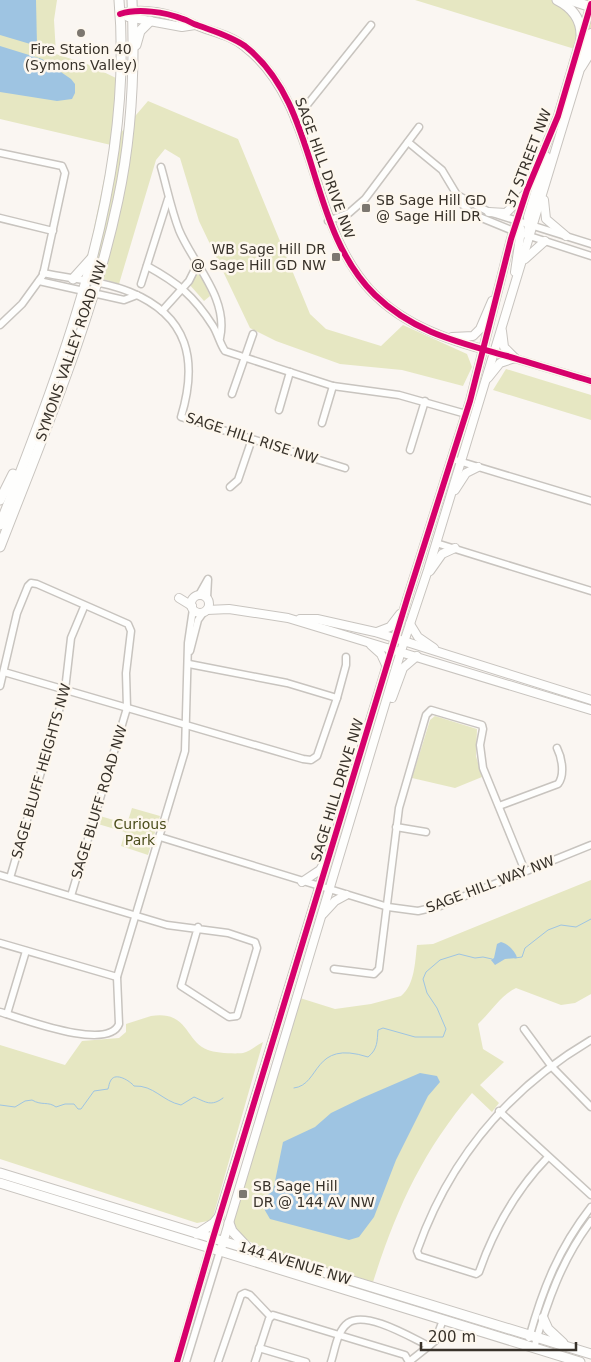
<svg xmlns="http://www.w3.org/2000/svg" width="591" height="1362" font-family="'DejaVu Sans',sans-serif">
<rect width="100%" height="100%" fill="#faf6f2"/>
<g fill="#e6e7c2">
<path d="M0,0H57L54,20L56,54L87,64L116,78L112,143L148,101L238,139L310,314L326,329L381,346L403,325L467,354L472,367L463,386L402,370L340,364L276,341L250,328L199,221L180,158L165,149L156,160L119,284L77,271L89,252L111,145L0,119Z"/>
<path d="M415,0H576L573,15L591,20V54Z"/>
<path d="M198,267L210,296L204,301L189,284Z"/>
<path d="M506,369L591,395V420L493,390Z"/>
<path d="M435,716L477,729L476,756L482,777L455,788L412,778L430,720Z"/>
<path d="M132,808L160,816L148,855L121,846L125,832L98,824L100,816L127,824Z"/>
<path d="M591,880V994L575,1003L561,1005L516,988C500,996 491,1012 478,1024L483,1049L504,1062L480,1085L499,1103L492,1112L472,1093C422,1152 396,1210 373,1282L264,1248L244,1239L234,1227L233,1219L300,998L335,1009L371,1004L401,996C415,985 415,961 417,945L433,944Z"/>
<path d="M151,1016C189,1010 185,1042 208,1050C215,1053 235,1054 243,1053C249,1052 257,1045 263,1042L213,1217L208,1221L197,1223L0,1159V1045L65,1065L82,1041L119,1038L126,1032V1024Z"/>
</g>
<g fill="#9ec4e2">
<path d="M0,0H36L37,46L0,35Z"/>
<path d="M0,46L42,59L71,79L75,84V93L72,99L57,101L0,92Z"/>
<path d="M501,942C507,943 516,952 517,958L505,959L495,965L491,960L494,958L497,944Z"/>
<path d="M420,1073L437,1076L440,1082L428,1096L396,1160L374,1217L359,1237L349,1240L270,1219L263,1207L266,1196L273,1191L283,1142L315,1127L331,1113L362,1098Z"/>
</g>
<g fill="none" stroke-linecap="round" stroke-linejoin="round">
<g stroke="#9ec4e2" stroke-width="1">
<path d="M515,958L522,957L525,948L548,930L561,925L576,927L591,919"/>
<path d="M294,1088C321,1085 312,1039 368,1057C378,1049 377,1041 378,1030L383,1028L415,1037H443L446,1029L437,1008L427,993L423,979L426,972L440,960L459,954L475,958L483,957L492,959"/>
<path d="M0,1105L15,1107L25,1101L32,1100C42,1106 48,1101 56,1107L65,1104H74L78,1109H81L94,1091L108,1089C109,1086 109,1083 111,1080C116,1072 130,1081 134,1086C154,1085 162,1101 181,1105L194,1097C206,1102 211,1107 223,1098"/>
</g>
<g stroke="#c8c4bf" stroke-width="9">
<g id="minor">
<path d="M295,120L371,25"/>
<path d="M408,142L442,170L463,205L472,214L511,230L591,256"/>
<path d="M0,153L62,166L65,173L43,275L22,304L0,325"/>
<path d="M161,167C167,188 171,209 179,230C193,264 229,298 220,338"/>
<path d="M459,196L489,212L591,244"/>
<path d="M0,218L53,231"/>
<path d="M328,221L349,213L365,199L419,127"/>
<path d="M147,266C178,283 194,296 213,326C218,334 220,344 225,351L333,386L399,395L466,414"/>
<path d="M43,273C71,279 103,281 130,292C189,316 198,361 181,417L345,468"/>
<path d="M39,281L124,300L137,295"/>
<path d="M141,284L168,199"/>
<path d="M162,311L189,281L198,263"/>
<path d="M493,352L591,381"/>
<path d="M232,394L253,334"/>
<path d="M279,410L290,372"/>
<path d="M322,423L333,386"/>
<path d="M410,450L425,401"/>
<path d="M452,459L591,501"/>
<path d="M230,487L238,480L252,439"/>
<path d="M436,543L591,591"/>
<path d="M199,595L208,579L207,598"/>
<path d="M190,651L198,620L203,613"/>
<path d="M4,672L303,759L311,760L317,756L337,698L287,683L189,664"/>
<path d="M0,686L17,613L28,586L31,583L37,584L128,624L131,631L126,673L127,708L71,896"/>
<path d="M337,698L346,665V657"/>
<path d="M499,806L558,784C565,775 562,758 557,748"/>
<path d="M396,827L426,832"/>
<path d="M160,837L388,907L418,911L440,906L591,845"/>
<path d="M0,875L167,925L228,933L255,942L257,948L237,1016L229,1017L181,986L198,927"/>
<path d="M10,878L65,690L71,638L84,607"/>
<path d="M0,943L117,977"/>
<path d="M334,969L374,974L379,969L399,808L426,715L431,710L482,725L483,729L480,745L483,768L525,871"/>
<path d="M0,1012C21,1018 108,1052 119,1024L117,977L185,751L188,643L193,609"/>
<path d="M7,1014L26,951"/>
<path d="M524,1029L552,1067L591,1107"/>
<path d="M499,1111L591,1195"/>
<path d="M548,1157C516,1190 494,1229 479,1272L476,1274L419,1256L417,1251C449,1160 508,1089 591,1040"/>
<path d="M529,1338C543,1288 559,1248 591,1207"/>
<path d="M259,1348L306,1362"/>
<path d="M534,1348C547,1302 562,1259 591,1221"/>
<path d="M410,1361L429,1346"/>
<path d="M177,1362L210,1248"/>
<path d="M186,1362L220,1251"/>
<path d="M218,1362L241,1295L245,1293L250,1295L270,1316"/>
<path d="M255,1362L269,1319L273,1315L405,1355L409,1362"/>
<path d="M331,1362C335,1350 337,1331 348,1323C366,1310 412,1338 429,1346L435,1341L443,1320"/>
</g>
</g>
<g stroke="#c8c4bf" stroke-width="10">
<g id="tertiary">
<path d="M120,14C142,6 173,14 193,24C210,32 230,34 245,47C313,100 309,207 358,275C388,318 437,337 486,350"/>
<path d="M128,17L182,27L195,25"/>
<path d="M544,200L546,219L566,236"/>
<path d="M489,212L506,213L523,196"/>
<path d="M529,234L528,217L546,156"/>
<path d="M525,259L545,241"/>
<path d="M515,272L521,230L517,221"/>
<path d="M502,331L504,347L515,358"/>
<path d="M452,337L473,336L480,329L492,301"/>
<path d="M488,378L500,363L515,358"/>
<path d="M455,490L466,473L478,467"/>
<path d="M430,571L442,554L455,548"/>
<circle cx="200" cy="604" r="9"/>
<path d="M179,598L192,606"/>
<path d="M207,610L229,609L288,618L591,710"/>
<path d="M300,619H317L375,632L591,700"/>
<path d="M410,624L418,637L434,648"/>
<path d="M377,632L390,627L400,614"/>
<path d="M371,645L381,654L387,667"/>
<path d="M392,698L403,668L417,656"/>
<path d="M302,882L320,870L327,858"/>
<path d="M323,914L335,901L346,895"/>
<path d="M211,1242L408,596L470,401L511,239L527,190L558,116L591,4"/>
<path d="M222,1246L401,651L428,570L591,33"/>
</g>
</g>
<g stroke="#c8c4bf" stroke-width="11">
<g id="secondary">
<path d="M557,0C573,8 582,20 581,38"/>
<path d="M570,0L591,7"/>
<path d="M136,45L140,31L150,21"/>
<path d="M581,67L591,51"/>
<path d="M73,279L91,259"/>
<path d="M0,500L13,474"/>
<path d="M0,525C64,360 135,180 119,0"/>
<path d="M0,547C44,433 93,319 118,200C132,135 135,66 132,0"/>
<path d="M0,1173L591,1354"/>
<path d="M0,1183L580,1362"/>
<path d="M229,1223L232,1231L246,1246"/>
<path d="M197,1234L214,1223L219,1217"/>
<path d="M543,1318L548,1329L563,1343"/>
</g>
</g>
<use href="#minor" stroke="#fefefd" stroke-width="6"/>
<use href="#tertiary" stroke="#fefefd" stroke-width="8"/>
<use href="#secondary" stroke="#fefefd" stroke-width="9"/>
<g stroke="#fdf7ee" stroke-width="9">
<g id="cycleway">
<path d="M120,14C138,8 165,12 183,19C188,20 192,24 197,25C213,31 231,36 245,46C321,106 305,227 375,295C413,332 458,342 507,356C535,364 563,373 591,381"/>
<path d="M177,1362L213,1238L408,596L470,401L511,239L527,190L558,116L591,4"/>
</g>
</g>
<use href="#cycleway" stroke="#d6006c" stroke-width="6"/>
</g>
<g fill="#7c7770" stroke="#fdf7ee" stroke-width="2">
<circle cx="81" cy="33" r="5"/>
<rect x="361" y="203" width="10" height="10" rx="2.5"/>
<rect x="331" y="252" width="10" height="10" rx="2.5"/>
<rect x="238" y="1189" width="10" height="10" rx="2.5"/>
</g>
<g text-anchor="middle" stroke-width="5" stroke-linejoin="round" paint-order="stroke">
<g font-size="14" fill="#38322a" stroke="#fdf7ee" text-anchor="start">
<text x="81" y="54" text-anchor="middle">Fire Station 40<tspan x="81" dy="16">(Symons Valley)</tspan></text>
<text x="376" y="205">SB Sage Hill GD<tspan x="376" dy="16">@ Sage Hill DR</tspan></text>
<text x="326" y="254" text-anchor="end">WB Sage Hill DR<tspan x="326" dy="16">@ Sage Hill GD NW</tspan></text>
<text x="253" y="1191">SB Sage Hill<tspan x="253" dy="16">DR @ 144 AV NW</tspan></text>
</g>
<g font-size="14" fill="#38322a" stroke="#fdf7ee">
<text transform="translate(528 158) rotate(-69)" y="5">37 STREET NW</text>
<text transform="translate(325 168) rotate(70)" y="5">SAGE HILL DRIVE NW</text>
<text transform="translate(71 351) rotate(-71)" y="5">SYMONS VALLEY ROAD NW</text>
<text transform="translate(252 438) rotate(18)" y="5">SAGE HILL RISE NW</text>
<text transform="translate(41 771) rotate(-74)" y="5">SAGE BLUFF HEIGHTS NW</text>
<text transform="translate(337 790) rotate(-73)" y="5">SAGE HILL DRIVE NW</text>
<text transform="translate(99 802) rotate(-73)" y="5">SAGE BLUFF ROAD NW</text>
<text transform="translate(490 884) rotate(-21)" y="5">SAGE HILL WAY NW</text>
<text transform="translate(295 1263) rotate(17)" y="5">144 AVENUE NW</text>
</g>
<g font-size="14" fill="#4b4d1b" stroke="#fdf7ee">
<text x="140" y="829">Curious<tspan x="140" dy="16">Park</tspan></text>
</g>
</g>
<path d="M421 1342v8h155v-8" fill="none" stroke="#38322a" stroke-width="2.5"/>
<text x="428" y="1342" font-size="15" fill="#38322a" stroke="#fdf7ee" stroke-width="4" paint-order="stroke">200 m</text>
</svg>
